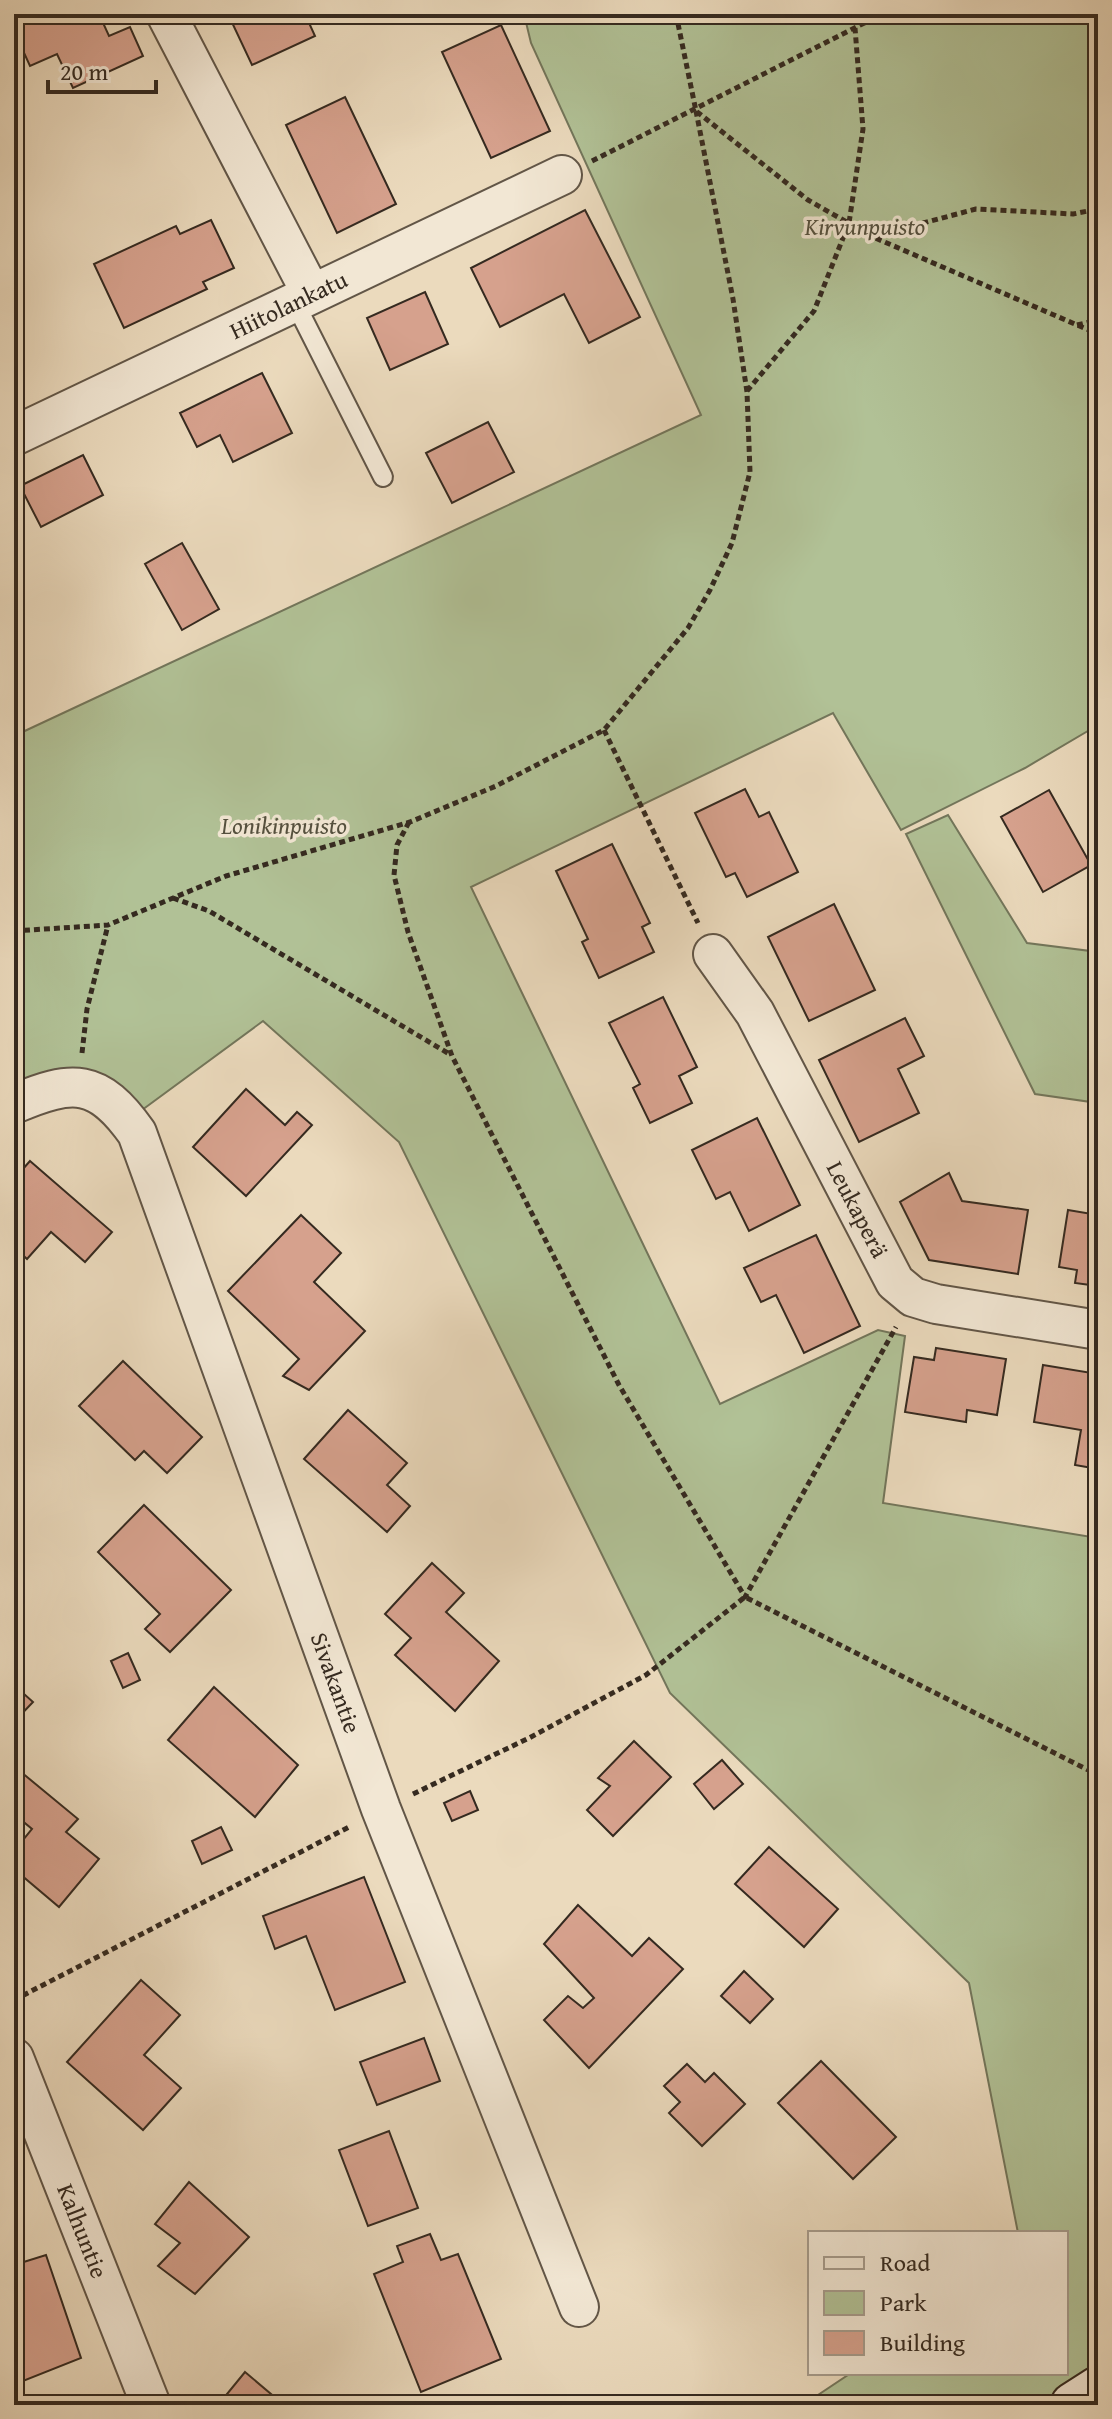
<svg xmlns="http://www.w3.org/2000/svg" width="1112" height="2419" font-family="'Gentium Book Plus',serif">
<rect width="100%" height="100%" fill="#ebdabd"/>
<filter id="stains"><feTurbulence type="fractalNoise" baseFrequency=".0025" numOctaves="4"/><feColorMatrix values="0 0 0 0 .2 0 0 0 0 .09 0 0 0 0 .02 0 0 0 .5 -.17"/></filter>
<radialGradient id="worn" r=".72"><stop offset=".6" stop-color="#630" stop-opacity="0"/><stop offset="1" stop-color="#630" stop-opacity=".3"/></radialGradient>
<g fill="#b1c196" stroke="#73765b" stroke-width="2">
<path d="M524,14H1098V725L1025,768L901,830L833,713L471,887L720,1404L878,1330L905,1336L883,1503L1098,1538V2398L1087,2405H803L851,2373H1066V2233H1018L969,1983L670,1693L399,1142L263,1021L142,1110L14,1093V736L701,415L531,43Z"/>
<path d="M948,815L1027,943L1098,952V1103L1035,1094L906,834Z"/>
</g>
<g fill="#d6a18d" stroke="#352a20" stroke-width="2">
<path d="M15,14H99L109,36L130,27L143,56L73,88L57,54L30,66L14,31Z"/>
<path d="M228,14H305L315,36L252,65Z"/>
<path d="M501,25L550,131L491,158L442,52Z"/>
<path d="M345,97L396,204L337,233L286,125Z"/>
<path d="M585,210L640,317L589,343L564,294L500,327L471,268Z"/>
<path d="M211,220L234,268L203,282L207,289L124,328L94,264L176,226L180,234Z"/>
<path d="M425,292L448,344L390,370L367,318Z"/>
<path d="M262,373L292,433L233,462L220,435L197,447L180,413Z"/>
<path d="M488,422L514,472L452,503L426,453Z"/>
<path d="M83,455L103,495L41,527L20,486Z"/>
<path d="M182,543L219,609L182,630L145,564Z"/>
<path d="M745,789L759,817L769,812L798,872L747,897L735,873L726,877L695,813Z"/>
<path d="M1049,790L1091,865L1043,892L1001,817Z"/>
<path d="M612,844L650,923L642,927L654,952L599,978L582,942L588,939L556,871Z"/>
<path d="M834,904L875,990L809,1021L768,937Z"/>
<path d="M663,997L697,1067L679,1076L692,1103L650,1123L633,1088L640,1084L609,1023Z"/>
<path d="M905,1018L924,1056L898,1069L919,1113L859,1142L819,1060Z"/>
<path d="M246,1089L285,1125L297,1112L312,1125L246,1196L193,1147Z"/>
<path d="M757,1118L800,1205L749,1231L730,1192L716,1199L692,1150Z"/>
<path d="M30,1161L112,1232L85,1262L51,1232L27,1259L14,1247V1179Z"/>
<path d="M949,1173L962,1201L1028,1210L1018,1274L929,1260L900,1202Z"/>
<path d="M1068,1210L1098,1215V1286L1075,1283L1077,1270L1059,1267Z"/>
<path d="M301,1215L341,1253L314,1282L365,1331L309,1390L283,1376L299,1359L228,1291Z"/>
<path d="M816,1235L860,1326L804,1353L776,1295L761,1302L744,1268Z"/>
<path d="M936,1348L1006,1359L997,1415L967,1410L966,1422L905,1412L914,1357L934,1360Z"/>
<path d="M123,1361L202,1437L167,1473L144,1451L135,1460L79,1406Z"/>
<path d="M1043,1365L1098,1374V1469L1075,1465L1081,1430L1034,1422Z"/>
<path d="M348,1410L407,1463L387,1485L410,1506L387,1532L304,1459Z"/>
<path d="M144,1505L231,1590L170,1652L145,1629L160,1614L98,1552Z"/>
<path d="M432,1563L464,1593L446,1612L499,1661L455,1711L395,1655L411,1638L385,1614Z"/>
<path d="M128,1653L140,1680L123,1688L111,1661Z"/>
<path d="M14,1685L33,1702L14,1722Z"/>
<path d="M214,1687L298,1765L255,1817L168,1740Z"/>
<path d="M634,1741L671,1777L613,1836L587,1810L610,1786L598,1778Z"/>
<path d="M722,1760L743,1784L714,1809L694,1784Z"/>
<path d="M21,1772L78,1819L66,1832L99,1859L59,1907L14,1869V1851L32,1829L14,1814V1781Z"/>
<path d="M470,1791L478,1810L452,1821L444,1803Z"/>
<path d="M221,1827L232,1850L202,1864L192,1841Z"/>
<path d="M769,1847L838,1909L804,1947L735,1884Z"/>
<path d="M364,1877L405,1982L335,2010L306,1936L275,1949L263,1916Z"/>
<path d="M578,1905L632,1956L649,1938L683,1969L589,2068L544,2020L568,1996L583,2008L594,1998L544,1944Z"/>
<path d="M744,1971L773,1999L750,2023L721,1996Z"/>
<path d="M141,1980L180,2015L144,2055L181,2088L143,2130L67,2062Z"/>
<path d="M424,2038L440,2081L377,2105L360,2062Z"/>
<path d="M821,2061L896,2137L853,2179L778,2103Z"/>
<path d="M687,2064L705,2082L714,2073L745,2104L702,2146L669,2113L680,2102L664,2086Z"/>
<path d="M389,2131L418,2208L368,2226L339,2150Z"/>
<path d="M189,2182L249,2237L195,2294L158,2266L180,2243L155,2224Z"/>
<path d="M430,2234L441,2260L458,2254L501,2359L421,2392L374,2274L403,2262L397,2246Z"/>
<path d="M46,2255L81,2358L18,2383L14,2371V2265Z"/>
<path d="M245,2372L284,2405H218Z"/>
</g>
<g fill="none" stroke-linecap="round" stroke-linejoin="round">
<g stroke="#625647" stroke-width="22">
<path id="lane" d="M294,301L383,477"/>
</g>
<g stroke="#625647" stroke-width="42">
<g id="street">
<path d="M166,14L311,293"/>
<path id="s1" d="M14,436L562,175"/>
<path id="s2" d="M713,954L755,1013L895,1282L913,1297L936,1304L1098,1330"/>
<path id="s3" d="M14,1104C73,1079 98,1078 137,1133L381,1809L579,2307"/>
<path id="s4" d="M14,2058L151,2405"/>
</g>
</g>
<g stroke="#352a20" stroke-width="48">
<path id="secondary" d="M1073,2405L1098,2389"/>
</g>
<g stroke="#352a20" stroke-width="5" stroke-dasharray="6 4" stroke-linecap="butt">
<path d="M676,14L696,111L808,200L873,237L1098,334"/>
<path d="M592,161L882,14"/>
<path d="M874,236L976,209L1073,214L1098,209"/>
<path d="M1077,325L1098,320"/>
<path d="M747,391L814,311L849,223L863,129L855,28"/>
<path d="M604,730L698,923"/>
<path d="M409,822L397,845L394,875L408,932L452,1056L619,1385L745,1597L896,1327"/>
<path d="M173,898L209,911L451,1055"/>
<path d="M14,931L108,925L226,876L410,822L496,786L604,730L688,628L710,590L732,543L750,472L747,392L733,299L696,111"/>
<path d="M82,1053L87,1009L108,925"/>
<path d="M413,1794L529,1738L646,1675L745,1597L1098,1775"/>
<path d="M14,2000L351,1826"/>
</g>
<use href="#lane" stroke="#f2e7d4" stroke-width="18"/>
<use href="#street" stroke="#f2e7d4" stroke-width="38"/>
<use href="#secondary" stroke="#f2e7d4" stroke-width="44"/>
</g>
<g text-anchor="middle" stroke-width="7" stroke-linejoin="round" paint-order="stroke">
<g font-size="24" font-style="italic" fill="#54503e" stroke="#f2e7d4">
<text x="865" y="235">Kirvunpuisto</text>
<text x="284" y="834">Lonikinpuisto</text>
</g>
<g font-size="24" fill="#352a20" stroke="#f2e7d4">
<text dy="8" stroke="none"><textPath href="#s1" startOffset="304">Hiitolankatu</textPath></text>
<text dy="8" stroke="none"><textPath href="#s2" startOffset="294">Leukaperä</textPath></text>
<text dy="8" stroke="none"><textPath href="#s3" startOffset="728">Sivakantie</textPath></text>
<text dy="8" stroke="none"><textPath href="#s4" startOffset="186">Kalhuntie</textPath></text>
</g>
</g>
<rect width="1112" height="2419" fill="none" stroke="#ebdabd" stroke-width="48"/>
<rect x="16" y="16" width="1080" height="2387" fill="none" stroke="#352a20" stroke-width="4"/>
<rect x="24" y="24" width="1064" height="2371" fill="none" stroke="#352a20" stroke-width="2"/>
<rect x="808" y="2231" width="260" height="144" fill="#f2e7d4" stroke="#a69b8c" stroke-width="2"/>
<rect x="824" y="2257" width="40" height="12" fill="#f2e7d4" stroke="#a69b8c" stroke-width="2"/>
<text x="880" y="2271" font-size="24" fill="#352a20">Road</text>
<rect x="824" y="2291" width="40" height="24" fill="#b1c196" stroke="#a69b8c" stroke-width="2"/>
<text x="880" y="2311" font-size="24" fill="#352a20">Park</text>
<rect x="824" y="2331" width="40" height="24" fill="#d6a18d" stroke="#a69b8c" stroke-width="2"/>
<text x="880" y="2351" font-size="24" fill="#352a20">Building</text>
<path d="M48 80v12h108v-12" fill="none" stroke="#352a20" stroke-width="4"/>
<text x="60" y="80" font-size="24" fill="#352a20" stroke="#f2e7d4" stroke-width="6" paint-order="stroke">20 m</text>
<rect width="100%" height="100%" filter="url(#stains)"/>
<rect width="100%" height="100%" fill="url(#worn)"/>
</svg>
